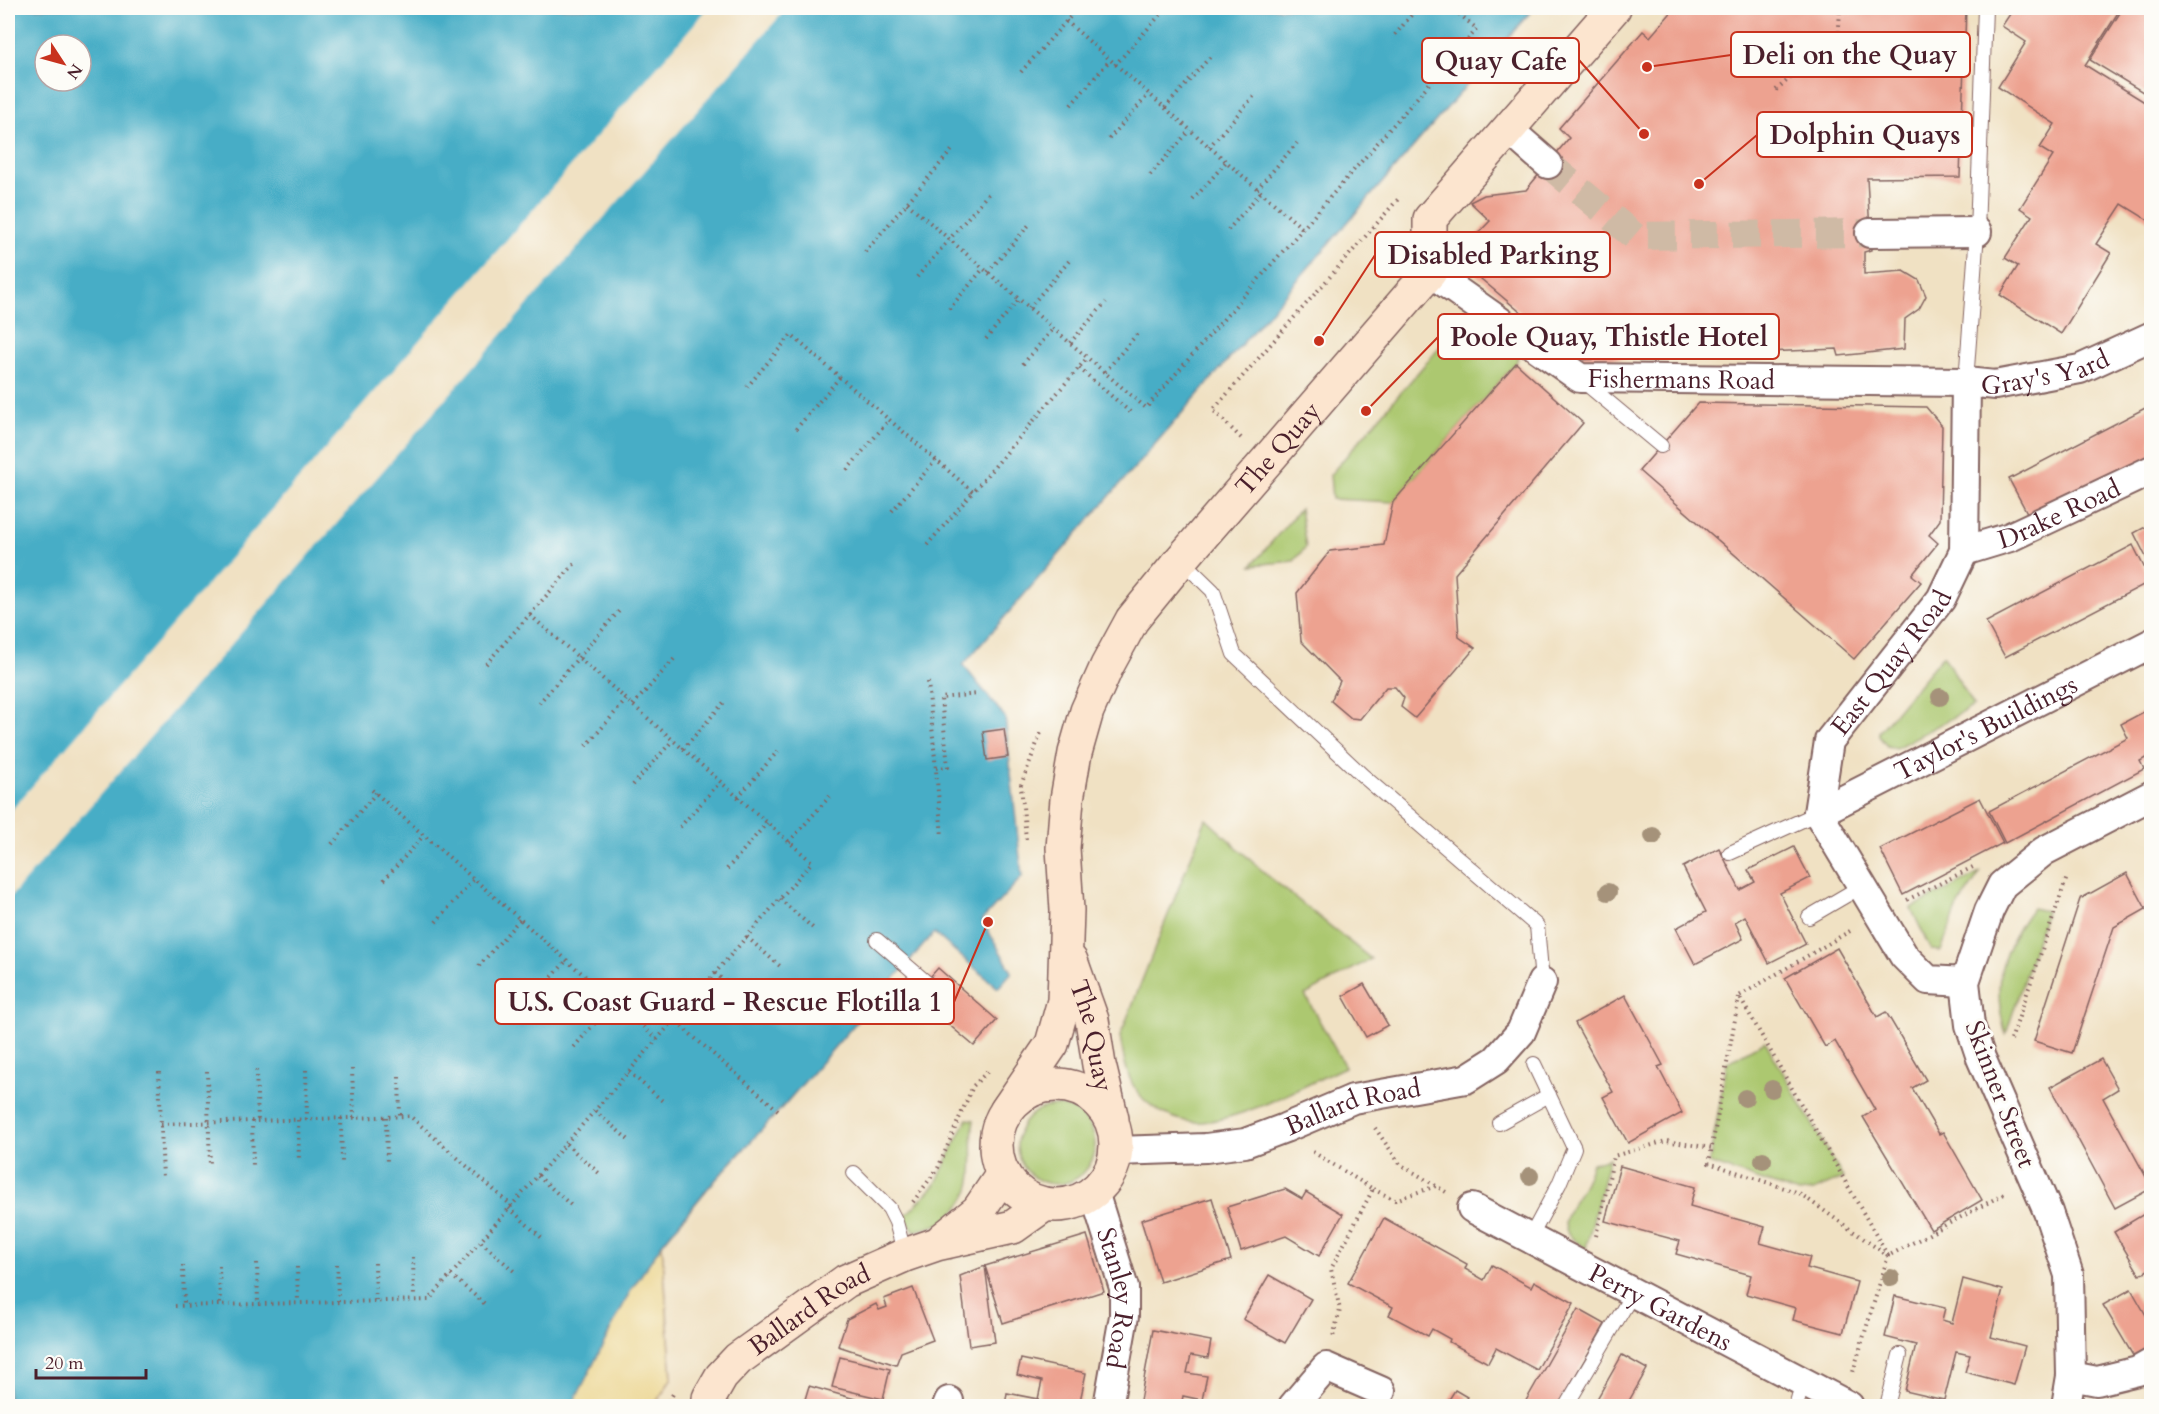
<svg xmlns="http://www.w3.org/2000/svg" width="2159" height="1414" font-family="Cardo,serif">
<rect width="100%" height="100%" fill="#fdfcf7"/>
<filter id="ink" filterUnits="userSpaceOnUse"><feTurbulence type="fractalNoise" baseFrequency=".0167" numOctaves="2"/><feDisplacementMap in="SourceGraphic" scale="12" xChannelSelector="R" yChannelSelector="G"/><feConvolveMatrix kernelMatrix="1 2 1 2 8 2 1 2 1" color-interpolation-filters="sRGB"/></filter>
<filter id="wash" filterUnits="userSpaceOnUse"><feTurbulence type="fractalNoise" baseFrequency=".008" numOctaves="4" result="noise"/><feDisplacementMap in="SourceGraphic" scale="24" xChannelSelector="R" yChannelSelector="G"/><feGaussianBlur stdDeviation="1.35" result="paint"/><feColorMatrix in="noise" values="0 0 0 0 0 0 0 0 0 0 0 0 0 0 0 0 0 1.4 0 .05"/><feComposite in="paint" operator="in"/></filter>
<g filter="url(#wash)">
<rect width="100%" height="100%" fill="#f0e1c3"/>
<g fill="#acc86f" stroke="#7b744d" stroke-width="1.5">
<path d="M1484,325L1519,355L1516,363L1393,502L1332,499L1330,475L1456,328Z"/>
<path d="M1300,509L1306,547L1294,561L1252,565Z"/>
<path d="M1943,655L1974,706L1896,748L1887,746L1879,736V732Z"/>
<path d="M1206,819L1267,875L1371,959L1305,995L1345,1067C1303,1086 1249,1117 1203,1122C1177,1124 1145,1108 1133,1085C1125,1070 1123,1053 1120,1036Z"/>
<path d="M1980,873L1957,908L1941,951L1931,950L1911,908Z"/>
<path d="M2032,908L2046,911L2006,1034C1990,984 2002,949 2032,908Z"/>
<path d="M1765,1041L1843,1178L1813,1191L1799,1193L1709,1163L1727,1063Z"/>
<circle cx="1056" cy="1145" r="39"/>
<path d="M967,1119L974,1120C968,1154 982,1183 956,1210C953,1213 950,1218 946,1221C938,1226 924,1228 915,1231L904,1217L935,1185Z"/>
<path d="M1609,1158L1586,1248C1547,1227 1572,1209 1585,1182C1588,1176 1590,1169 1592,1163Z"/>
</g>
<path fill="#eeda9e" stroke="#9c7c64" stroke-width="1.5" d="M741,1152L708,1188L662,1244L672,1378L654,1406H493Z"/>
<path fill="#46adc6" stroke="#486678" stroke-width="1.5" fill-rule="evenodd" d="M8,8H1534L963,665L1005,717L1022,877L982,920L1012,972L998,988L934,933L779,1111L708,1188L662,1244L631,1290L572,1406H8ZM45,45H81V81H45Z"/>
<path fill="#f0e1c3" d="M708,8H787L8,900V814Z"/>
<g id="blocks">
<g fill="#eda290">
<path d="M1675,8H1966L1960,177L1867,178L1871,250L1864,252V274L1904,271L1919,280L1926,296L1919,309L1905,319L1904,349L1839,356L1837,349L1577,360L1455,257L1490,221L1470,202L1484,195L1526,190L1569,138L1559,128L1643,31L1650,37Z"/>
<path d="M2014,8H2113L2119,11L2085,65L2151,106V222L2122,204L2096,244L2111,253L2061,334L2000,295L2018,266L2005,258L2032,216L2020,208L2053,156L2040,148L2055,124L1998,87L2026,42L2002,26Z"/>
<path d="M2123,8L2151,9V97L2090,60Z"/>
<path d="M1516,363L1583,423L1455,574L1459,637L1475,648L1415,718L1401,707L1404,698L1395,687H1386L1360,719L1351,718L1331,701L1340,681L1301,641L1297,593L1330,551L1384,545L1393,502Z"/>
<path d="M1698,403L1926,407L1942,426L1940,520L1929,535L1938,543L1912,575L1921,582L1854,659L1639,471Z"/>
<path d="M2151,405V459L2032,522L2009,479Z"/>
<path d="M2151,524V567L2134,533Z"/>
<path d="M2133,545L2151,581L2005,657L1986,622Z"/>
<path d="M2151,708V755L2140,761L2144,769L2005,843L1989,811L2128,738L2121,724Z"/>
<path d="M1004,729L1008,757L987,760L983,732Z"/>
<path d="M1980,798L2003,843L1903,895L1880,849Z"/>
<path d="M1794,847L1810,878L1780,893L1806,944L1769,963L1745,916L1735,922L1743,939L1695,964L1676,928L1706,912L1683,867L1719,848L1740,890L1755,882L1748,870Z"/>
<path d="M2127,873L2146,909L2114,927L2072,1053L2034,1041L2080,899Z"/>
<path d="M1837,948L1877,1017L1886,1012L1926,1080L1912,1088L1939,1134L1943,1132L1982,1200L1931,1230L1863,1117L1875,1110L1835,1041L1825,1047L1785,978Z"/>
<path d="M938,968L997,1020L974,1046L914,995Z"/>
<path d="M1364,984L1388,1025L1366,1037L1343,996Z"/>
<path d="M1625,995L1663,1065L1658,1067L1682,1113L1628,1143L1603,1097L1613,1092L1575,1023Z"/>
<path d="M2101,1059L2118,1089L2103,1098L2152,1188L2115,1208L2050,1087Z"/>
<path d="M1620,1166L1695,1187L1690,1206L1765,1227L1760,1243L1810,1257L1807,1268L1857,1282L1843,1333L1793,1320L1796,1308L1746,1294L1751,1275L1676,1254L1680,1241L1605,1221Z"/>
<path d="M1285,1189L1302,1199L1306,1192L1343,1214L1319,1256L1286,1236L1241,1251L1227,1207Z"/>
<path d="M1212,1198L1231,1260L1160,1282L1141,1220Z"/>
<path d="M2149,1211L2151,1215V1268L2140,1275L2114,1232Z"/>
<path d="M1384,1218L1467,1264L1465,1269L1484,1280L1492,1265L1531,1287L1534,1281L1574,1303L1537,1370L1496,1348L1488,1363L1449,1342L1450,1339L1432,1329L1428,1336L1389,1315L1393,1307L1348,1283Z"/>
<path d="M1087,1235L1104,1291L1003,1323L985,1266Z"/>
<path d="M985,1266L995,1342L969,1346L960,1276Z"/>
<path d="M1269,1275L1311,1299L1285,1343L1243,1319Z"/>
<path d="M1963,1279L2003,1290L1991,1337L2025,1346L2014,1385L1965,1372L1970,1355L1956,1352L1944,1400L1905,1391L1916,1345L1885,1337L1895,1296L1945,1308L1942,1320L1952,1323Z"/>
<path d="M913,1288L933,1340L901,1352L896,1365L838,1346L847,1319L876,1304L879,1310L887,1307L884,1299Z"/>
<path d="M2131,1289L2151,1324V1349L2135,1359L2103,1305Z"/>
<path d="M1578,1309L1605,1324L1558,1406H1523Z"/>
<path d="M1153,1330L1211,1341L1208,1358L1191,1355L1187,1373L1207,1376L1202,1400L1183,1396L1181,1406H1139Z"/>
<path d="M1622,1355L1647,1369L1626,1406H1593Z"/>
<path d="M840,1357L890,1369L883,1399L832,1387Z"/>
<path d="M1021,1359L1086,1373L1079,1406H1005L1007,1393L1038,1399L1042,1381L1017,1375Z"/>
<path d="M809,1386L880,1406H803Z"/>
<path d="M1455,1390L1467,1397L1461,1406H1445Z"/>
</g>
</g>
</g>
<g filter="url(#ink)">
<use href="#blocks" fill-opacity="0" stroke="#846360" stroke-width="1.5"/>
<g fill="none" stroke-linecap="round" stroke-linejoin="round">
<path stroke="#cfbaa5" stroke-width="28" stroke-dasharray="28 14" stroke-linecap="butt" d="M1548,164L1634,236L1870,233"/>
<g stroke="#846360" stroke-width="16">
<g id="lane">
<path d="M1583,381L1661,446"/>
<path d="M1966,382L1977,232L1985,8"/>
<path d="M1181,560L1213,591L1234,654L1362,775L1537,926L1542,982"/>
<path d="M1730,853L1818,813"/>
<path d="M1809,917L1862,886"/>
<path d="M877,940L926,982"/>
<path d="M1499,1123L1549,1095"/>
<path d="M854,1173L889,1208L896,1222L905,1255"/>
<path d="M1530,1238L1559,1184L1574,1148L1534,1064"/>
<path d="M1566,1406L1633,1293"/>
<path d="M1796,1406L1803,1382"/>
<path d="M1887,1406L1900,1355"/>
</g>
</g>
<g stroke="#846360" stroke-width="32">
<g id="street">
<path d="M1508,129L1548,164"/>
<path d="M1870,233L1977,232"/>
<path id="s1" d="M1430,272L1580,378L1966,382L1995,385L2080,369L2152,336"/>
<path id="s2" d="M1964,551L2010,537L2152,470"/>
<path id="s3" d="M1818,813L2152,643"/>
<path id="s4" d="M1965,982L1928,980L1904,956L1818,813L1829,741L1941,599L1964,551L1966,382"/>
<path id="s5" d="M1116,1151L1206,1148L1245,1143L1285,1128L1353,1099L1466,1079L1496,1060L1521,1032L1542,982"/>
<path id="s6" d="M1094,1192L1124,1288V1316L1108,1406"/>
<path id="s7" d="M1472,1208L1849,1406"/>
<path d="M2071,1376L2097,1381L2138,1371L2152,1363"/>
<path d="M947,1406L949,1401"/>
<path d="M1293,1406L1326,1367L1381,1391"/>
<path d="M2066,1406L2071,1376L2069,1275L2048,1212L1981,1058L1970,1025L1965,982L1989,911L2002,885L2044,851L2152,795"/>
</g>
</g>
<g stroke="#846360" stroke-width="36">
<g id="secondary">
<path id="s8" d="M1071,961L1092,1020L1099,1065L1112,1119"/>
<circle cx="1056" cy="1145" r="60"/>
<path id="s9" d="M1007,1110L1052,1044L1064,1001L1067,910L1063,848L1067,799L1075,753L1087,711L1107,666L1132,620L1181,560L1430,272V219L1614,8"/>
<path d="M943,1239L978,1211L1003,1174"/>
<path id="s10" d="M709,1406V1398L721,1377L738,1359L846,1281L905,1255L937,1244L1013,1227L1044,1205"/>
</g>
</g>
<g stroke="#846360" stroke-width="4" stroke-dasharray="1.5 4.5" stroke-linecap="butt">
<path d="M1066,21L1303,229"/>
<path d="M1395,35L1417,8"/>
<path d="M1115,65L1161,14"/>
<path d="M1021,72L1078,8"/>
<path d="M1776,90L1801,69L1837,65L1840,8"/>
<path d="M1071,105L1110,60"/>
<path d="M1165,108L1210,57"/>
<path d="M1109,139L1149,94"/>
<path d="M1209,147L1254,96"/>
<path d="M1150,175L1190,130"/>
<path d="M1257,189L1297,143"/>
<path d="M1193,200L1226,162"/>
<path d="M907,203L1146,408L1477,29L1452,8"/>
<path d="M1228,230L1261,192"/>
<path d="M865,252L952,150"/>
<path d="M988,272L1029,225"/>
<path d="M917,277L989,193"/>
<path d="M1029,308L1069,261"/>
<path d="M949,309L983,269"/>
<path d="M986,339L1019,299"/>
<path d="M1070,343L1106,302"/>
<path d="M1023,364L1053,329"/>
<path d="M1079,368L1130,412"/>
<path d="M1105,372L1137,334"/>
<path d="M747,387L791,335L973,492L1087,358"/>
<path d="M796,429L840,377"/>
<path d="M1241,438L1213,410L1400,197"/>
<path d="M847,470L889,420"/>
<path d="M892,511L936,460"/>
<path d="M927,545L973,492"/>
<path d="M530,615L812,862L674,1020"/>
<path d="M486,664L577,561"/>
<path d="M928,682L942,836"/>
<path d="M539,703L619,611"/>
<path d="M633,705L675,658"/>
<path d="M586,746L626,700"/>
<path d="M683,749L726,700"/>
<path d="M936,768L948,767L941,698L977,694"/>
<path d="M633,785L673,740"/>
<path d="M372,790L657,1039"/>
<path d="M738,797L778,751"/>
<path d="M680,827L720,782"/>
<path d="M1026,839L1021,785L1042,730"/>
<path d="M789,842L830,796"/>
<path d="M332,844L376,793"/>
<path d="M727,869L767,823"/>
<path d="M384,880L424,835"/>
<path d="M780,899L815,930"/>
<path d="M1907,900L1973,867"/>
<path d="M436,922L474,879"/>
<path d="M1850,931L1739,996L1888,1256L2006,1193"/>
<path d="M747,937L782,968"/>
<path d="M479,966L520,919"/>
<path d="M715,973L750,1003"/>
<path d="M1739,997L1709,1163L1799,1193L1888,1256L1853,1372"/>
<path d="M528,1004L567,960"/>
<path d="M2011,1040L2067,877"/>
<path d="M574,1047L614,1001"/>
<path d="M352,1069L354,1118"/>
<path d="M256,1070L258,1121"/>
<path d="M306,1070L307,1119"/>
<path d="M207,1071L210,1166"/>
<path d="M159,1072L163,1179"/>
<path d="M629,1072L665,1103"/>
<path d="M399,1077L400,1116"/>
<path d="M595,1111L630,1141"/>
<path d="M386,1117L387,1165"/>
<path d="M341,1118L342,1164"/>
<path d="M298,1120L299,1163"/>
<path d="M252,1121L253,1167"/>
<path d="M161,1124L410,1116L512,1206"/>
<path d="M1375,1128L1400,1164L1446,1192"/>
<path d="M566,1144L600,1174"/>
<path d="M1313,1152L1373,1189L1331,1269L1340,1310L1333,1337"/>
<path d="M538,1176L573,1207"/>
<path d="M1373,1189L1395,1200L1436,1186"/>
<path d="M913,1202L938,1168L973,1086L989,1070"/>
<path d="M509,1208L543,1239"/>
<path d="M1596,1236L1614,1156L1666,1141L1712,1148"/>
<path d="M481,1242L515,1272"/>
<path d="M413,1257L414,1299"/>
<path d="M257,1263L258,1304"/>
<path d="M375,1263L376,1300"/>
<path d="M337,1264L338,1301"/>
<path d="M183,1265L184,1306"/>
<path d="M219,1266L220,1305"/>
<path d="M297,1267L298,1302"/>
<path d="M451,1275L486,1305"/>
<path d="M175,1306L429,1300L674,1020L779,1111"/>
<path d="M666,1406L673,1394"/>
</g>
<use href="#lane" stroke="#fff" stroke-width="14"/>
<use href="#street" stroke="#fff" stroke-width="28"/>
<use href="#secondary" stroke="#fce5cf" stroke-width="33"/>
</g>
<g fill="#a5927a">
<circle cx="1940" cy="697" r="9"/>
<circle cx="1653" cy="836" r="9"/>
<circle cx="1608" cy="892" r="9"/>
<circle cx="1772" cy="1089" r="9"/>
<circle cx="1745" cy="1098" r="9"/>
<circle cx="1763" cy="1160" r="9"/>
<circle cx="1530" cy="1176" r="9"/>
<circle cx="1891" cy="1278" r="9"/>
</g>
</g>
<g text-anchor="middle" stroke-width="6" stroke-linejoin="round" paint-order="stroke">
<g font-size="26" fill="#4a1f2b" stroke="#fdfcf7">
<text dy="9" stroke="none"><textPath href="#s1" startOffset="650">Gray's Yard</textPath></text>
<text dy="9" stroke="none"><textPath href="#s1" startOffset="285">Fishermans Road</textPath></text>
<text dy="9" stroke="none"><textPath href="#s9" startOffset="744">The Quay</textPath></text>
<text dy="9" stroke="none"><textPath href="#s2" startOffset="102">Drake Road</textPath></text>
<text dy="9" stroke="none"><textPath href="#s4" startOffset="411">East Quay Road</textPath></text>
<text dy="9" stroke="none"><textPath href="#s3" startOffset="188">Taylor's Buildings</textPath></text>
<text dy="9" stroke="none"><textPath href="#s8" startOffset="78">The Quay</textPath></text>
<text transform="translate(2001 1094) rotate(69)" y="9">Skinner Street</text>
<text dy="9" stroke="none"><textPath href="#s5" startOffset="244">Ballard Road</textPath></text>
<text dy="9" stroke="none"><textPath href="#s6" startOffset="110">Stanley Road</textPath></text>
<text dy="9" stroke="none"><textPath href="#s7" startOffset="213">Perry Gardens</textPath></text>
<text dy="9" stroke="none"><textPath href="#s10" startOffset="144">Ballard Road</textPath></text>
</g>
</g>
<path fill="none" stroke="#c8321e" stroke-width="2" d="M1647 67L1731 55M1644 134L1579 60M1699 184L1757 135M1319 341L1375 255M1366 411L1438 337M988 922L954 1002"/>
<g fill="#c8321e" stroke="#fdfcf7" stroke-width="2">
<circle cx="1647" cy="67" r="6"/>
<circle cx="1644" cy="134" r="6"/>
<circle cx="1699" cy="184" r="6"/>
<circle cx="1319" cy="341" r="6"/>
<circle cx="1366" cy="411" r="6"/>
<circle cx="988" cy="922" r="6"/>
</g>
<g fill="#fdfcf7" stroke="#c8321e" stroke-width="2">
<rect x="1731" y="32" width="239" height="45" rx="6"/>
<rect x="1422" y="38" width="157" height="45" rx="6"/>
<rect x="1757" y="112" width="215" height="45" rx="6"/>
<rect x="1375" y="232" width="235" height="45" rx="6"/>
<rect x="1438" y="314" width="341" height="45" rx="6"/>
<rect x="495" y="979" width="459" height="45" rx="6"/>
</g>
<g font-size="27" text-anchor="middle" font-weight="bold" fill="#4a1f2b">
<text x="1850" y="64">Deli on the Quay</text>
<text x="1501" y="70">Quay Cafe</text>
<text x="1865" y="144">Dolphin Quays</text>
<text x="1493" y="264">Disabled Parking</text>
<text x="1609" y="346">Poole Quay, Thistle Hotel</text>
<text x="725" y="1011">U.S. Coast Guard - Rescue Flotilla 1</text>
</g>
<rect width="2159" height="1414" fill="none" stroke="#fdfcf7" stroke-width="30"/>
<g transform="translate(63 63) rotate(126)"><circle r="28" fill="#fdfcf7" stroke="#b5a4a5" stroke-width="1.5"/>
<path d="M0-4.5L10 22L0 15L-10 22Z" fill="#c8321e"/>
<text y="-9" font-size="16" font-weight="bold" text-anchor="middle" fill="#4a1f2b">N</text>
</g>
<path d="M36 1369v9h110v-9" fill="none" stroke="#4a1f2b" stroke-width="3"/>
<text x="45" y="1369" font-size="18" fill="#4a1f2b" stroke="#fdfcf7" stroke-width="4.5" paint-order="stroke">20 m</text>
</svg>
